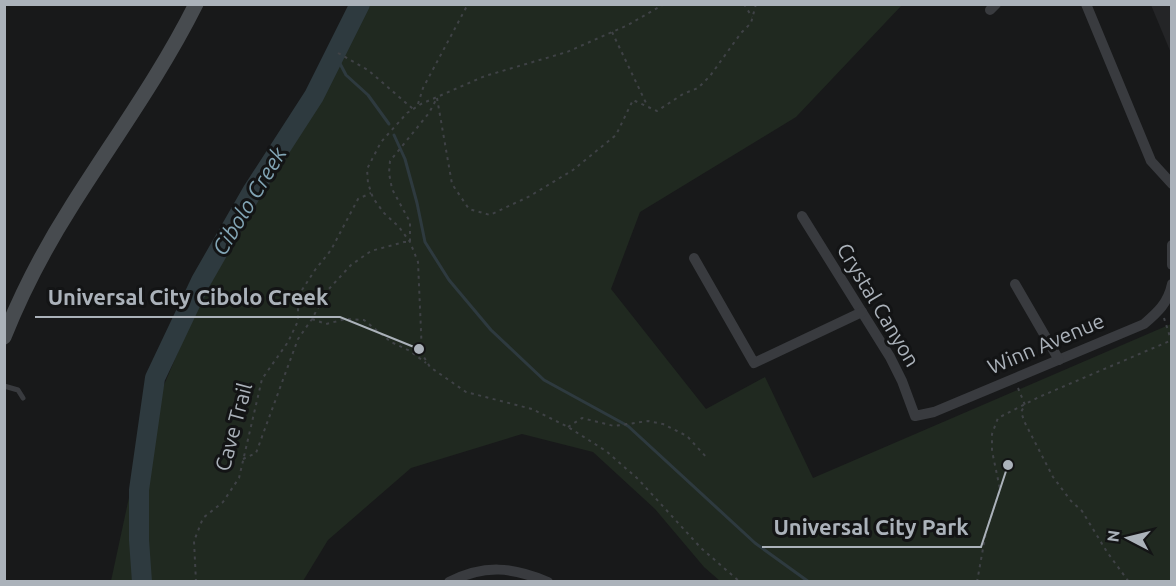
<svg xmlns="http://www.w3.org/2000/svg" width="1176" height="586" font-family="Ubuntu,sans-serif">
<rect width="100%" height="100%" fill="#18191a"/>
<path fill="#242527" d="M1151,5H1171V53Z"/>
<path fill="#202920" d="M358,5H902L796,117L640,212L611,289L706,409L765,377L813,478L1171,324V581H720L704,567L655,509L593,452L522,434L411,468L328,540L303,581H111L142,437L252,177L335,54Z"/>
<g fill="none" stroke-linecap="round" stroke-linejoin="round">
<g stroke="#2e3a3f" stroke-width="3">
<path d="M335,54L346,75L368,95L389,124"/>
<path d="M394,135L405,159L417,203L425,242L449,280L491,330L544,380L628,426L755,543L809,582"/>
</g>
<path stroke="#2e3a3f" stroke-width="20" d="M142,582L139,540V490L155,378L201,281L252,192L314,96L360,4"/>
<g stroke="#3f4246" stroke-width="2" stroke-dasharray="3 4.5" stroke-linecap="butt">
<path d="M664,4L628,25L567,52L485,76L421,104L407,113L381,142L367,169L368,183L373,198L384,213L399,227L410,242L418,262L422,354L430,367L466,392L532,409L568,427L606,451L638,479L701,548L740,582"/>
<path d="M744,4L752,17"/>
<path d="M612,32L647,105"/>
<path d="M338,53L368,70L413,109"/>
<path d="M437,98L452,184L469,209L490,215L530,196L573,170L616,135L633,100L657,111L683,94L698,88L710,76L741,33L751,23L756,4"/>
<path d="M418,104L423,88L468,4"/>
<path d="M1164,318L1171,340"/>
<path d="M312,319L326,324L346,319L364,320L391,342L410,351L426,363"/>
<path d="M1018,388L1025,405L1021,412L1025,423L1053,477L1071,501L1082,511L1107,552L1129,582"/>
<path d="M568,427L582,418L614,426L648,421L663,424L687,436L708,459"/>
<path d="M243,459L256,453L298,339L312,319L327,291L351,265L371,251L404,242H410V222L392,189L389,173L390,161L429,113L437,98"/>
<path d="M196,582L194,541L203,518L223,502L239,478L262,379L288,342L298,321V296L315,270L331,250L358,199L371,193"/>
<path d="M977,582L986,532L1000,489L992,451V434L998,418L1039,397L1172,340"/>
</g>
<path stroke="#393b3f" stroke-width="5" d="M4,386L18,390L23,398"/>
<g stroke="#393b3f" stroke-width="10">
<path d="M1086,4L1151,161L1172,184"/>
<path d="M990,10L996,4"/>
<path d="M802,216L890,357L902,381L915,416L934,412L1144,324C1158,312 1168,303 1172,284"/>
<path d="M1172,245V265"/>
<path d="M694,258L754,363L862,312"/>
<path d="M1015,284L1059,360"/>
<path d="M449,582C485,564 512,567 548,582"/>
</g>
<path stroke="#474b4f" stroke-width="15" d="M4,337C22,292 45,248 71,207C113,140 160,76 196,4"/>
</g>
<g text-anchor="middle" stroke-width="6" stroke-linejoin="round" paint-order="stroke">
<g font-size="21" fill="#abb2ba" stroke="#131415">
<text transform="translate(878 305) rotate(59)" y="7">Crystal Canyon</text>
<text transform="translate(1046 344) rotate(-23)" y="7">Winn Avenue</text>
<text transform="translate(234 427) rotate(-75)" y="7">Cave Trail</text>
</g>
<g font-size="22" font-style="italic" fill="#82a5b5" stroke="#131415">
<text transform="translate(249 201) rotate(-59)" y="8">Cibolo Creek</text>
</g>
</g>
<path fill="none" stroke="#abb2ba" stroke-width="2" d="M419 349L340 317H35M1008 465L981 547H762"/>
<g fill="#abb2ba" stroke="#131415" stroke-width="2">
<circle cx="419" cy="349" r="6"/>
<circle cx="1008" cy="465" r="6"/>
</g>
<g font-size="22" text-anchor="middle" font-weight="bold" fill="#abb2ba" stroke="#131415" stroke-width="6" stroke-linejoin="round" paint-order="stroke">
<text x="188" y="305">Universal City Cibolo Creek</text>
<text x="871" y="535">Universal City Park</text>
</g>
<rect width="1176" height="586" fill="none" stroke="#abb2ba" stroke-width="12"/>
<g transform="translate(1128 538) rotate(277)" stroke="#131415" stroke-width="4.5" paint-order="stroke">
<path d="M0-4.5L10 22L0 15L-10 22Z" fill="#abb2ba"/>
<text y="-9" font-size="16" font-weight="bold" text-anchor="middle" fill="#abb2ba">N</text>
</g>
</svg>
